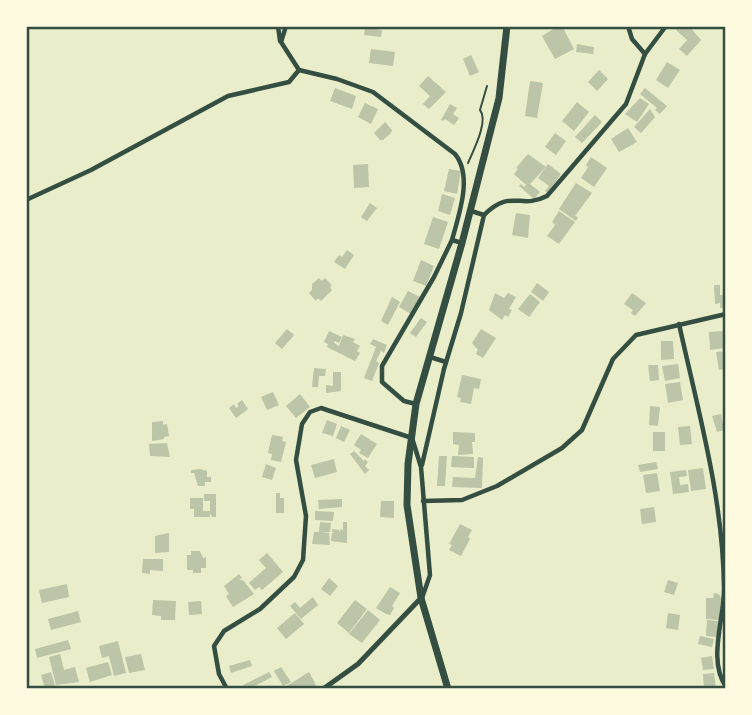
<svg xmlns="http://www.w3.org/2000/svg" width="752" height="715" font-family="'Space Grotesk',sans-serif">
<rect width="100%" height="100%" fill="#e9edc9"/>
<g fill="#bcc5a7">
<path d="M558,26H562L574,49L555,59L542,36Z"/>
<path d="M680,26H689L701,40L687,56L679,49L687,40L676,30Z"/>
<path d="M365,27L382,30L381,37L364,35Z"/>
<path d="M577,44L594,47L593,54L576,52Z"/>
<path d="M371,49L395,52L393,66L369,63Z"/>
<path d="M471,55L479,72L470,76L463,59Z"/>
<path d="M667,62L680,70L668,88L656,80Z"/>
<path d="M599,70L608,79L597,91L588,82Z"/>
<path d="M428,76L446,92L429,109L423,104L430,96L419,86Z"/>
<path d="M530,81L543,83L537,118L525,116Z"/>
<path d="M335,88L356,96L352,109L330,101Z"/>
<path d="M645,88L667,106L660,114L655,110L657,108L640,94Z"/>
<path d="M640,98L649,104L637,122L625,114Z"/>
<path d="M577,102L589,112L574,131L562,121Z"/>
<path d="M365,103L378,109L371,124L358,117Z"/>
<path d="M450,104L457,108L453,114L459,118L454,125L445,119L443,121L441,120Z"/>
<path d="M650,109L655,117L641,133L634,127Z"/>
<path d="M595,115L602,122L582,143L575,137Z"/>
<path d="M385,122L392,130L391,133L383,140H380L374,133Z"/>
<path d="M628,128L637,142L619,152L611,139Z"/>
<path d="M555,133L566,141L556,155L545,147Z"/>
<path d="M528,154L546,167L530,184L540,192L534,199L519,186L521,184L524,187L526,185L514,174L518,169L516,168Z"/>
<path d="M591,157L607,168L594,187L581,178L588,167L586,165Z"/>
<path d="M368,164L369,187L354,188L353,165Z"/>
<path d="M548,164L561,174L551,188L554,190L550,195L545,191L549,186L538,178Z"/>
<path d="M449,169L461,171L457,194L444,191Z"/>
<path d="M576,183L592,193L575,216L578,217L576,221L559,209Z"/>
<path d="M442,194L455,198L450,215L438,211Z"/>
<path d="M370,203L377,208L367,221L361,217Z"/>
<path d="M559,211L575,222L559,244L547,236L555,225L552,222Z"/>
<path d="M516,213L530,215L528,238L512,235Z"/>
<path d="M433,217L448,222L439,249L424,244Z"/>
<path d="M347,250L354,255L345,269L334,262L339,255L342,257Z"/>
<path d="M421,260L434,266L426,286L413,281Z"/>
<path d="M319,278L322,281L325,278L332,285L330,287L332,290L321,301L318,298L316,301L309,293L312,290V284Z"/>
<path d="M537,283L549,292L543,301L531,292Z"/>
<path d="M714,285H720V295H726V308H720V303L715,304Z"/>
<path d="M408,291L420,297L411,314L399,307Z"/>
<path d="M495,293L504,298L508,293L516,297L509,309L512,310L508,317L505,315L502,320L489,310Z"/>
<path d="M632,293L646,303L635,316L631,313L633,310L624,304Z"/>
<path d="M530,294L540,302L529,317L518,309Z"/>
<path d="M392,297L400,302L388,325L381,321Z"/>
<path d="M421,318L427,322L416,337L410,333Z"/>
<path d="M287,329L294,335L282,349L275,343Z"/>
<path d="M481,329L496,338L483,358L476,354L478,350L472,343Z"/>
<path d="M329,331L342,337L339,343L335,341L334,343L339,346L343,335L355,339L353,342L360,346L357,351L360,353L355,361L327,347L328,344L324,342Z"/>
<path d="M723,331L725,348L710,350L709,332Z"/>
<path d="M373,339L387,345L384,353L381,351L376,361L379,363L372,381L364,378L376,347L370,344Z"/>
<path d="M661,341H673L674,359L661,360Z"/>
<path d="M726,351V369L719,370L716,352Z"/>
<path d="M678,364L680,378L665,381L662,366Z"/>
<path d="M648,365H658L659,380L650,381Z"/>
<path d="M314,368L326,369L325,376H319L318,387H312Z"/>
<path d="M333,372H341V391L326,393V385L333,386Z"/>
<path d="M462,375L481,379L479,389L474,388L471,404L460,402L461,398L457,397Z"/>
<path d="M680,382L683,400L668,403L665,384Z"/>
<path d="M273,392L279,405L267,410L261,397Z"/>
<path d="M300,394L310,407L296,418L286,406Z"/>
<path d="M242,400L248,409L236,418L229,408L234,404L236,408L239,406L237,404Z"/>
<path d="M650,406L660,407L658,426L649,425Z"/>
<path d="M721,414L724,430L717,432L712,416Z"/>
<path d="M327,420L337,424L333,436L322,433Z"/>
<path d="M163,421V425L167,424L169,436L164,437V439L152,441V422Z"/>
<path d="M341,426L350,430L344,442L336,438Z"/>
<path d="M690,426L692,444L680,445L678,427Z"/>
<path d="M453,432L475,433V442H472L473,454L458,455L459,445L453,444Z"/>
<rect x="653" y="432" width="12" height="19"/>
<path d="M361,434L377,444L368,458L359,453L361,450L354,445Z"/>
<path d="M272,435L283,437L282,441L286,442L281,462L271,460L272,454L268,453Z"/>
<path d="M167,443L170,457L150,456L149,444Z"/>
<path d="M354,451L364,461L365,459L368,462L365,466L369,470L365,474L350,454Z"/>
<path d="M439,456H447L445,486H437Z"/>
<path d="M452,456L474,457V468L451,467Z"/>
<path d="M478,457L483,458L482,488L452,487L453,477L475,478Z"/>
<path d="M334,459L337,472L315,478L311,465Z"/>
<path d="M656,462L658,469L640,472L638,465Z"/>
<path d="M266,464L276,468L272,480L262,477Z"/>
<path d="M703,468L706,489L691,491L688,470Z"/>
<path d="M200,469L207,471V477H211V482H205V486H198L194,473H191V470Z"/>
<path d="M686,470L687,476L679,477L680,485L688,484L689,492L673,494L670,472Z"/>
<path d="M657,473L660,491L646,493L643,475Z"/>
<path d="M276,493H280V498H284V513H276Z"/>
<path d="M204,494H216V517H212L210,513V517H194V509H190V498H203V511H210V501H204Z"/>
<path d="M342,499V507L319,509L318,500Z"/>
<path d="M381,501H394V518L380,517Z"/>
<path d="M654,507L656,522L642,524L640,509Z"/>
<path d="M315,511L334,512L333,521L315,520Z"/>
<path d="M320,522L331,523L330,532L322,533H329L330,545L312,544L314,532H319Z"/>
<path d="M343,522H347V543L331,541L332,533H335L332,532V529L339,530L340,533V529L343,530Z"/>
<path d="M460,524L472,530L468,537L470,539L461,556L449,550L452,545L449,544Z"/>
<path d="M169,533V552L155,553V536Z"/>
<path d="M191,551H200L203,558L206,557V568H201V573H193V570H187V555H191Z"/>
<path d="M267,553L283,572L262,590L259,587L255,590L249,583L266,568L259,560Z"/>
<path d="M143,559H163V571L150,570V574L142,573Z"/>
<path d="M239,574L242,578L239,580H243L254,594L233,607L226,596L229,594L224,586Z"/>
<path d="M329,578L338,586L330,596L321,589Z"/>
<path d="M668,580L678,583L674,595L664,592Z"/>
<path d="M67,584L69,597L42,603L39,590Z"/>
<path d="M390,587L400,593L392,606L394,608L390,615L386,614L376,608Z"/>
<path d="M714,593L719,594L721,598L720,620L706,619V598H713Z"/>
<path d="M313,597L318,605L301,619L290,606L295,602L300,608Z"/>
<path d="M153,600L176,601L175,620H161V616L152,615Z"/>
<path d="M355,600L367,609L349,633L337,623Z"/>
<path d="M201,601L202,614L189,615L188,602Z"/>
<path d="M368,610L380,620L362,643L349,634Z"/>
<path d="M78,611L81,622L51,630L48,619Z"/>
<path d="M295,613L304,624L286,639L277,628Z"/>
<path d="M668,613L680,615L678,630L666,628Z"/>
<path d="M707,620L719,621L717,637L706,636Z"/>
<path d="M700,636L714,639L712,647L698,644Z"/>
<path d="M68,640L71,649L37,658L35,649Z"/>
<path d="M118,641L126,673L114,676L109,656L102,658L99,646Z"/>
<path d="M60,654L64,670L75,667L79,682L56,685L49,657Z"/>
<path d="M141,654L145,670L129,673L125,657Z"/>
<path d="M712,656L714,669L703,670L701,658Z"/>
<path d="M250,660L252,666L231,673L229,666Z"/>
<path d="M108,662L112,675L90,682L86,668Z"/>
<path d="M281,667L291,682L283,686L274,671Z"/>
<path d="M51,672L56,689H45L41,675Z"/>
<path d="M269,672L272,677L253,687L254,689H245L243,685Z"/>
<path d="M309,672L316,685L310,689H286L285,687Z"/>
<path d="M714,673L716,689H704L703,674Z"/>
</g>
<g fill="none" stroke-linecap="round" stroke-linejoin="round">
<path stroke="#344e41" stroke-width="2" d="M468,163C473,151 489,121 480,110L487,86"/>
<g stroke="#344e41" stroke-width="4.5">
<path d="M278,26L280,41"/>
<path d="M286,26L281,42L299,70L337,79L373,92L455,154C473,176 459,214 452,240L462,243"/>
<path d="M628,26L632,39L645,54"/>
<path d="M26,200L91,170L228,96L289,82L299,70"/>
<path d="M471,211L484,215C511,188 520,210 547,196L626,104L645,54L666,26"/>
<path d="M679,324C698,410 723,498 724,587C725,618 707,659 726,687"/>
<path d="M430,357L446,362"/>
<path d="M416,404L404,401L382,382V366L434,277L452,240"/>
<path d="M422,465L444,369L461,313L484,215"/>
<path d="M423,501L462,500L497,486L562,448L582,430L613,359L636,335L726,314"/>
<path d="M227,689L219,674L214,646L224,631L260,609L294,577L303,560L306,516L296,460L302,424L310,412L321,408L412,438L421,467L430,575L422,598"/>
</g>
<path stroke="#344e41" stroke-width="5" d="M323,689L358,664L421,598"/>
<path stroke="#344e41" stroke-width="7" d="M448,689L421,598L407,505L408,464L416,404L462,243L499,98L507,26"/>
</g>
<rect width="752" height="715" fill="none" stroke="#fefae0" stroke-width="56"/>
<rect x="28" y="28" width="696" height="659" fill="none" stroke="#344e41" stroke-width="2.5"/>
</svg>
